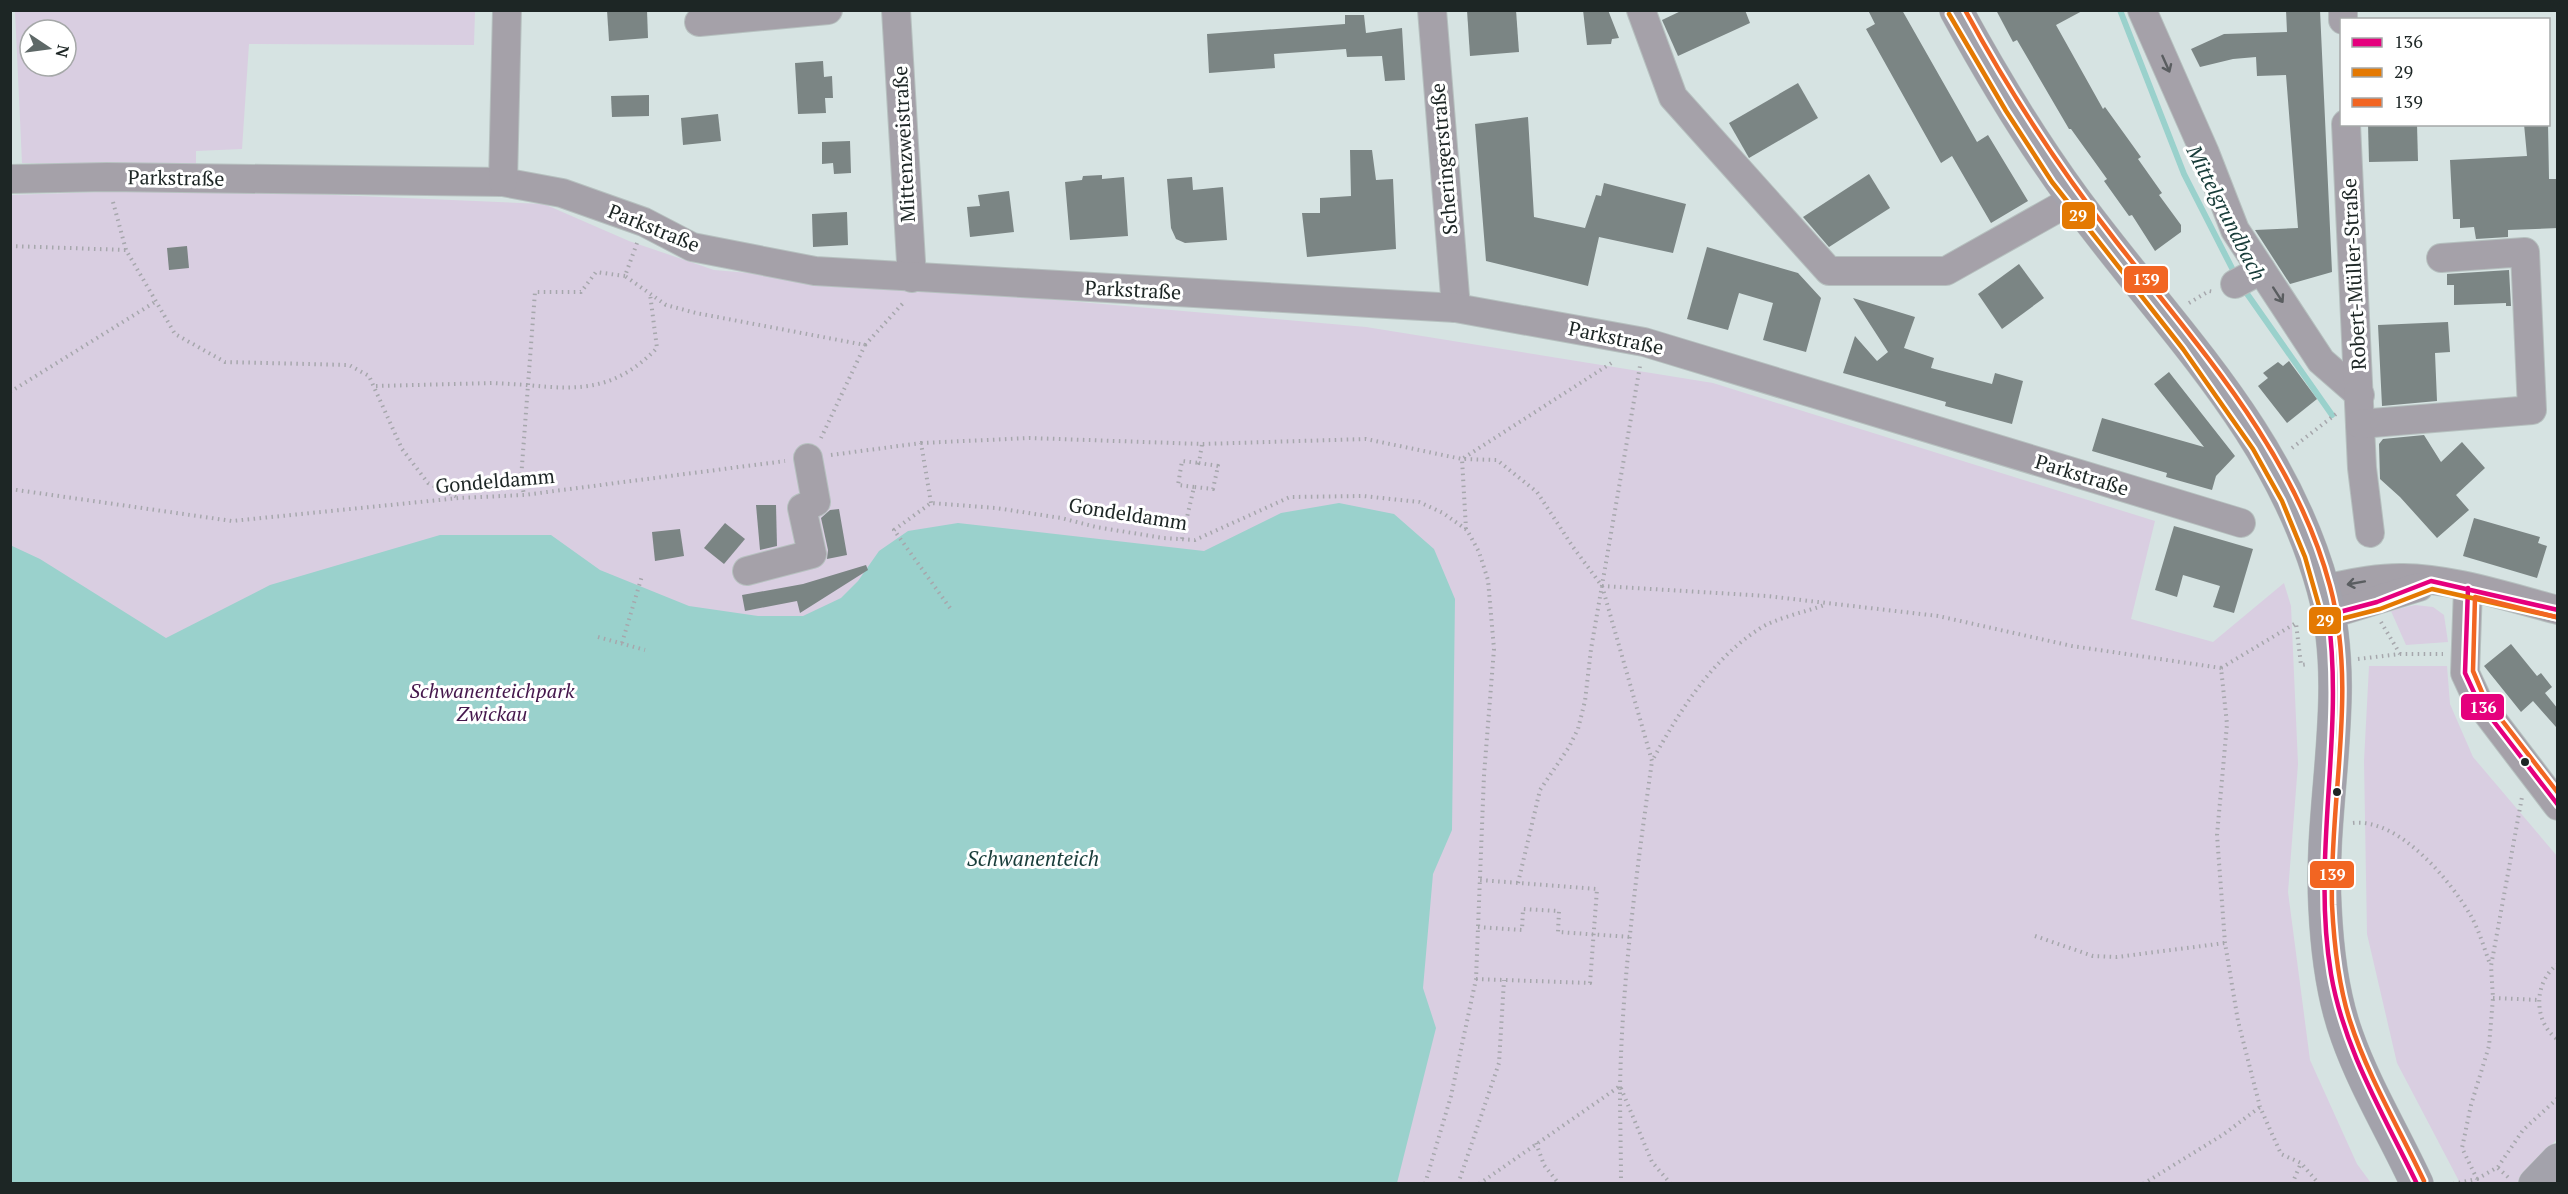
<svg xmlns="http://www.w3.org/2000/svg" width="2568" height="1194" font-family="'PT Serif',serif">
<rect width="100%" height="100%" fill="#d6e3e2"/>
<g fill="#d9cee1" fill-rule="evenodd">
<path d="M15,11H475L474,45L249,44L242,149L196,151V166L22,163ZM30,30H66V66H30Z"/>
<path d="M196,189L544,204L629,241L714,270L1366,327L1713,383L2155,521L2131,619L2213,642L2284,583L2291,606L2298,764L2288,892L2310,1060L2357,1164L2371,1183H11L10,195Z"/>
<path d="M2415,605L2433,607L2444,615L2448,642L2406,645L2391,611Z"/>
<path d="M2369,666H2447L2450,704L2473,757L2557,856V1139L2517,1183H2460L2397,1063L2367,934L2364,761Z"/>
</g>
<path fill="#9ad1cc" d="M1339,503L1394,514L1434,549L1455,599L1452,830L1433,874L1423,988L1436,1028L1397,1183H11L10,545L40,559L166,638L270,585L440,535H551L600,570L689,606L758,616H803L841,598L858,581L879,551L908,531L958,523L1204,551L1281,513Z"/>
<g fill="none" stroke-linecap="round" stroke-linejoin="round">
<g stroke="#9ad1cc" stroke-width="6">
<path d="M2120,10L2184,174L2236,276"/>
<path d="M2243,288L2332,415"/>
</g>
</g>
<g fill="#7b8584">
<path d="M607,10H647L648,38L609,41Z"/>
<path d="M1467,10H1516L1519,52L1470,56Z"/>
<path d="M1583,10H1608L1619,38L1612,39L1611,44L1587,45Z"/>
<path d="M1683,10H1745L1750,23L1678,56L1662,20Z"/>
<path d="M1868,10H1902L1977,142L1988,135L2028,201L1991,223L1952,156L1941,163L1866,29L1875,24Z"/>
<path d="M1996,10H2084L2056,25L2103,109L2105,107L2141,157L2138,159L2162,193L2159,195L2181,225V232L2155,251L2132,215L2129,216L2104,181L2107,179L2071,129H2069L2017,40L2013,42Z"/>
<path d="M2286,10H2320L2332,272L2290,284L2255,230L2298,228L2286,75L2257,76L2256,57L2233,59L2200,67L2191,49L2224,34L2287,32Z"/>
<path d="M1345,15H1364L1366,33L1402,28L1405,80L1385,81L1382,56L1347,57L1346,49L1274,54L1275,68L1209,73L1207,34L1345,24Z"/>
<path d="M823,61L824,77L832,76L833,98H825L826,113L798,114L795,63Z"/>
<path d="M1798,83L1818,118L1749,158L1729,123Z"/>
<path d="M649,95V116L612,117L611,96Z"/>
<path d="M718,114L721,141L683,145L681,118Z"/>
<path d="M1528,117L1534,217L1585,228L1596,195L1601,196L1604,183L1686,204L1673,253L1599,237L1588,286L1486,261L1475,124Z"/>
<path d="M2368,124H2417L2418,161L2369,162Z"/>
<path d="M2524,124H2548L2549,179H2558V228L2508,230V237L2476,239L2474,227L2460,228V219H2453L2450,160L2527,156Z"/>
<path d="M850,141L851,173L834,174L833,163L822,164V142Z"/>
<path d="M1350,150H1372L1376,180L1393,179L1396,249L1307,257L1302,213H1320V198L1351,196Z"/>
<path d="M1869,174L1890,208L1829,247L1803,217Z"/>
<path d="M1102,175V179L1124,177L1128,236L1070,240L1065,182L1082,180L1083,176Z"/>
<path d="M1192,177L1193,190L1223,187L1227,240L1185,243L1176,239L1171,228L1167,179Z"/>
<path d="M1009,191L1014,232L970,237L967,207L980,206L978,195Z"/>
<path d="M847,212L848,245L813,247L812,214Z"/>
<path d="M187,246L189,268L169,270L167,248Z"/>
<path d="M1707,247L1798,273L1821,298L1806,352L1763,340L1773,303L1739,293L1728,330L1687,319Z"/>
<path d="M2019,264L2044,298L2002,329L1978,294Z"/>
<path d="M2509,270L2511,306H2506V303L2454,305V285H2447V274Z"/>
<path d="M1853,298L1915,317L1904,348L1934,358L1931,368L1992,384L1995,373L2023,381L2012,424L1945,406L1946,402L1843,373L1855,336L1877,361L1888,352Z"/>
<path d="M2448,322L2450,352L2435,353L2437,401L2382,406L2378,325Z"/>
<path d="M2289,361L2317,399L2287,423L2258,386L2268,378L2263,373L2278,362L2283,366Z"/>
<path d="M2169,372L2235,456L2216,476L2212,490L2166,477L2167,473L2092,451L2102,418L2204,447L2154,384Z"/>
<path d="M2424,435L2441,462L2462,442L2485,468L2456,495L2469,510L2437,538L2400,497L2380,479L2379,444L2383,439Z"/>
<path d="M756,505H776L777,546L760,550Z"/>
<path d="M839,509L847,555L827,559L828,550L821,518L830,510Z"/>
<path d="M2474,518L2540,537L2538,543L2547,546L2537,578L2463,556Z"/>
<path d="M725,523L745,539L724,564L704,548Z"/>
<path d="M2174,526L2253,549L2234,613L2213,607L2220,586L2183,575L2177,597L2155,590Z"/>
<path d="M680,529L684,556L655,561L652,532Z"/>
<path d="M866,565L868,570L800,613L797,601L745,611L742,595L803,584Z"/>
<path d="M2511,644L2537,676L2541,673L2552,687L2545,693L2558,709L2556,727L2533,701L2521,712L2484,666Z"/>
</g>
<g fill="none" stroke-linecap="round" stroke-linejoin="round">
<g stroke="#b6c0bf" stroke-width="30">
<g id="minor">
<path d="M896,10L912,278"/>
<path d="M1432,10L1456,308"/>
<path d="M1641,10L1673,97L1829,271H1946L2074,199"/>
<path d="M2142,10L2205,153L2235,230L2321,361L2360,395"/>
<path d="M2343,10V20"/>
<path d="M699,22L828,10"/>
<path d="M2346,124L2362,468L2370,533"/>
<path d="M10,179L107,177L503,182L562,193L644,222L692,247L815,271L1456,308L1644,342L2241,523"/>
<path d="M503,182L507,10"/>
<path d="M2235,284L2261,270"/>
<path d="M2360,424L2532,410L2525,252L2441,258"/>
<path d="M747,571L812,554L802,508L816,502L808,458"/>
<path d="M2468,588L2465,673L2478,701L2558,806"/>
<path d="M2323,589C2349,584 2374,578 2400,578C2448,577 2511,598 2558,610"/>
<path d="M2328,615L2419,587"/>
</g>
</g>
<g stroke="#b6c0bf" stroke-width="34">
<g id="major">
<path d="M1956,10C1992,76 2030,139 2074,199C2167,326 2280,431 2323,588C2352,693 2319,800 2325,907C2327,950 2332,995 2347,1036C2365,1087 2394,1134 2417,1184"/>
<path d="M2535,1184L2558,1160"/>
</g>
</g>
<g stroke="#a6a7ac" stroke-width="4" stroke-dasharray="1.5 4.5" stroke-linecap="butt">
<path d="M113,202L126,250"/>
<path d="M637,243L625,276L666,305L696,313L865,345L821,438"/>
<path d="M10,246L126,250L175,334L225,362L349,365L369,376L402,449L428,483L459,498"/>
<path d="M625,276L596,272L581,292H535L528,385C582,391 617,389 657,348L650,294"/>
<path d="M2189,303L2209,291L2215,292"/>
<path d="M865,345L905,301"/>
<path d="M376,386L493,383L528,385L521,479L524,495"/>
<path d="M10,392L155,302"/>
<path d="M921,443L1030,438L1202,444L1366,439L1462,459L1497,460L1537,492L1573,547L1602,586L1652,761C1679,712 1711,660 1759,629C1775,618 1806,612 1824,605"/>
<path d="M2292,448L2336,414"/>
<path d="M831,455L921,443L931,503"/>
<path d="M1194,487L1178,485L1182,461L1199,463"/>
<path d="M10,489L232,521L459,498L524,495L785,461"/>
<path d="M1466,529L1462,459L1613,362"/>
<path d="M1182,539L1194,487L1213,489L1218,466L1199,463L1202,444"/>
<path d="M1602,586L1767,596L1938,616L2072,646L2221,668L2227,724L2217,835L2225,943L2238,1021L2260,1107L2281,1154L2301,1163L2319,1184"/>
<path d="M950,608L894,530L931,503L996,508L1061,518L1096,527L1163,538L1195,540L1290,497L1363,496L1419,502L1443,513L1467,530L1479,552L1488,580L1494,649L1484,775L1476,979L1451,1096L1425,1184"/>
<path d="M2381,622L2400,654"/>
<path d="M598,637L645,650"/>
<path d="M622,643L642,576"/>
<path d="M2358,659L2400,654H2443"/>
<path d="M2221,668L2296,623L2301,665L2309,664"/>
<path d="M2353,823C2399,818 2450,880 2471,916C2479,930 2484,948 2490,964"/>
<path d="M1518,883L1540,790L1569,747L1578,729L1585,701L1591,649L1640,366"/>
<path d="M1478,927L1522,930L1523,909L1559,911L1558,932L1631,937"/>
<path d="M2035,936L2093,956L2117,957L2225,943"/>
<path d="M2558,964C2533,982 2533,1022 2558,1040"/>
<path d="M1476,979L1590,983L1597,889L1480,880"/>
<path d="M2493,998L2539,1000"/>
<path d="M1536,1143L1544,1165L1559,1184"/>
<path d="M2498,1168L2510,1179"/>
<path d="M2477,1179L2498,1167L2523,1130L2558,1098"/>
<path d="M1458,1184L1499,1063L1504,980"/>
<path d="M1479,1184L1620,1086L1652,1162L1671,1184"/>
<path d="M1621,1184C1621,1152 1620,1120 1620,1088C1622,978 1637,869 1652,761"/>
<path d="M2143,1184L2224,1134L2260,1107"/>
<path d="M2292,1184L2301,1163"/>
<path d="M2453,1184L2477,1179L2462,1148L2471,1105L2489,1046L2493,998L2491,966L2522,797"/>
</g>
<use href="#minor" stroke="#a5a1a9" stroke-width="28"/>
<use href="#major" stroke="#a3a2ab" stroke-width="33"/>
<g stroke="#fff" stroke-width="9">
<g id="bus-1">
<path d="M2468,588L2465,673L2478,701L2558,805"/>
<path d="M2328,615C2345,735 2311,854 2331,974C2344,1050 2384,1115 2417,1184"/>
<path d="M2328,615L2377,602L2431,581L2558,610"/>
</g>
</g>
<g stroke="#fff" stroke-width="9">
<path id="bus-2" d="M1949,14L2006,111L2052,182L2183,349L2253,449L2282,501L2305,557L2323,620L2329,622L2380,609L2432,589L2556,617"/>
</g>
<g stroke="#fff" stroke-width="9">
<g id="bus-3">
<path d="M1965,10C2009,91 2058,167 2115,240C2198,347 2294,451 2330,586C2358,691 2329,799 2332,905C2334,944 2338,984 2350,1021C2368,1077 2399,1128 2424,1181"/>
<path d="M2556,617L2475,597L2473,671L2484,697L2558,793"/>
</g>
</g>
<use href="#bus-1" stroke="#e5007d" stroke-width="4.5"/>
<use href="#bus-2" stroke="#e47902" stroke-width="4.5"/>
<use href="#bus-3" stroke="#f26522" stroke-width="4.5"/>
</g>
<defs><path id="oneway-shaft" d="M-6 0H5M1.5-3L5.5 0L1.5 3" fill="none" stroke-width="1.6" stroke-linecap="round" stroke-linejoin="round" transform="scale(1.5)"/></defs>
<g stroke="#5a5d60">
<use href="#oneway-shaft" transform="translate(2166 64) rotate(66)"/>
<use href="#oneway-shaft" transform="translate(2278 295) rotate(57)"/>
<use href="#oneway-shaft" transform="translate(2356 583) rotate(170)"/>
</g>
<g fill="#1d2625" stroke="#fff" stroke-width="2">
<circle cx="2525" cy="762" r="5"/>
<circle cx="2337" cy="792" r="5"/>
</g>
<g text-anchor="middle" stroke-width="6" stroke-linejoin="round" paint-order="stroke">
<g font-size="20" fill="#1d2625" stroke="#fff">
<text transform="translate(904 144) rotate(-93)" y="7">Mittenzweistraße</text>
<text transform="translate(1444 159) rotate(-95)" y="7">Scheringerstraße</text>
<text transform="translate(176 178) rotate(1)" y="7">Parkstraße</text>
<text transform="translate(654 228) rotate(22)" y="7">Parkstraße</text>
<text transform="translate(2354 274) rotate(-93)" y="7">Robert-Müller-Straße</text>
<text transform="translate(1133 290) rotate(3)" y="7">Parkstraße</text>
<text transform="translate(1616 338) rotate(12)" y="7">Parkstraße</text>
<text transform="translate(2082 475) rotate(17)" y="7">Parkstraße</text>
<text transform="translate(495 481) rotate(-5)" y="7">Gondeldamm</text>
<text transform="translate(1128 514) rotate(9)" y="7">Gondeldamm</text>
</g>
<g font-size="20" font-style="italic" fill="#45174c" stroke="#fff">
<text x="492" y="698">Schwanenteichpark<tspan x="492" dy="23">Zwickau</tspan></text>
</g>
<g font-size="21" font-style="italic" fill="#183c39" stroke="#fff">
<text transform="translate(2226 213) rotate(63)" y="7">Mittelgrundbach</text>
<text x="1033" y="866">Schwanenteich</text>
</g>
</g>
<g stroke="#fff" stroke-width="2">
<rect x="2061" y="201" width="35" height="29" rx="6" fill="#e47902"/>
<rect x="2123" y="265" width="46" height="29" rx="6" fill="#f26522"/>
<rect x="2308" y="606" width="34" height="29" rx="6" fill="#e47902"/>
<rect x="2460" y="693" width="45" height="28" rx="6" fill="#e5007d"/>
<rect x="2309" y="860" width="46" height="29" rx="6" fill="#f26522"/>
</g>
<g font-size="16" text-anchor="middle" font-weight="bold" fill="#fff">
<text x="2078" y="221">29</text>
<text x="2146" y="285">139</text>
<text x="2325" y="626">29</text>
<text x="2483" y="713">136</text>
<text x="2332" y="880">139</text>
</g>
<rect width="2568" height="1194" fill="none" stroke="#1d2625" stroke-width="24"/>
<rect x="2340" y="18" width="210" height="108" fill="#ffffff" stroke="#a5a8a8" stroke-width="1.5"/>
<rect x="2352" y="38" width="30" height="9" fill="#e5007d" stroke="#a5a8a8" stroke-width="1.5"/>
<text x="2394" y="48" font-size="18" fill="#1d2625">136</text>
<rect x="2352" y="68" width="30" height="9" fill="#e47902" stroke="#a5a8a8" stroke-width="1.5"/>
<text x="2394" y="78" font-size="18" fill="#1d2625">29</text>
<rect x="2352" y="98" width="30" height="9" fill="#f26522" stroke="#a5a8a8" stroke-width="1.5"/>
<text x="2394" y="108" font-size="18" fill="#1d2625">139</text>
<g transform="translate(48 48) rotate(103)"><circle r="28" fill="#ffffff" stroke="#a5a8a8" stroke-width="1.5"/>
<path d="M0-4.5L10 22L0 15L-10 22Z" fill="#5e6867"/>
<text y="-9" font-size="16" font-weight="bold" text-anchor="middle" fill="#1d2625">N</text>
</g>
</svg>
